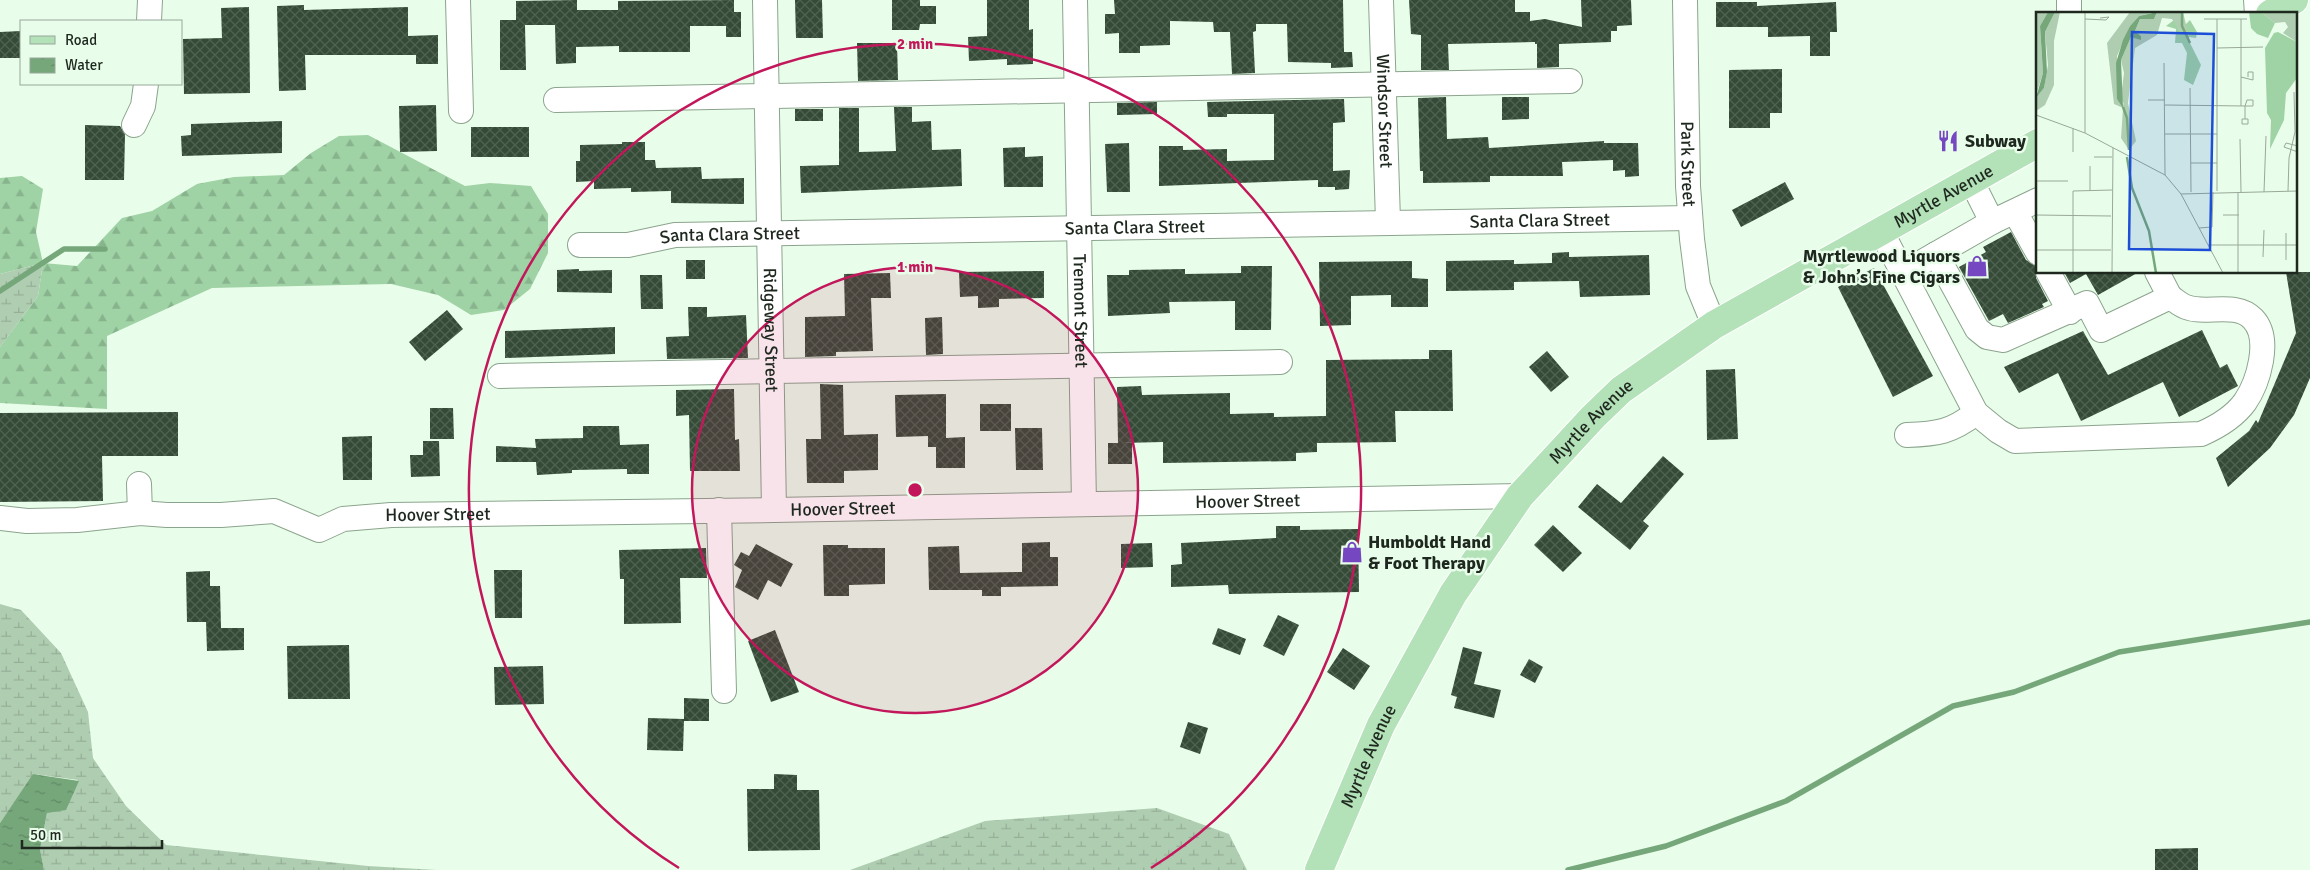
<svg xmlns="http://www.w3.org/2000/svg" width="2310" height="870" font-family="Signika,sans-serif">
<defs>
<pattern id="forest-firs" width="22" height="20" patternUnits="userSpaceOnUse" patternTransform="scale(1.25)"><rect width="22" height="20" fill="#9fd2a4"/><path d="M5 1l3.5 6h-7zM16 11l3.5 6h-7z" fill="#88b48d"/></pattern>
<pattern id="wetland-marsh" width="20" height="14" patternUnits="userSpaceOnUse" patternTransform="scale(1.25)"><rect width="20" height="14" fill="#afcdb1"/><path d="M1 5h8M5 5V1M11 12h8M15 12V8" fill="none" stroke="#96b098"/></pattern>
<pattern id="water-ripples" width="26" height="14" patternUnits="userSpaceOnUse" patternTransform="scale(1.25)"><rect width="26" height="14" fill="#76a77b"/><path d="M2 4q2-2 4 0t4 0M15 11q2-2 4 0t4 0" fill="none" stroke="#608864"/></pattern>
<pattern id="building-cross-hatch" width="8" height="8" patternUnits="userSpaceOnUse" patternTransform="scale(1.25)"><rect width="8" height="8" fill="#354b37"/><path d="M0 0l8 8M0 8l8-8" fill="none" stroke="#506252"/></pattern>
</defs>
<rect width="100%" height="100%" fill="#e9feea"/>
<path fill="url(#forest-firs)" d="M368,135L465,186L490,183L531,186L548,214V253L530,289L504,310L471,315L438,295L391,284L212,288L107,336V409L0,403V347L38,296L43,263L0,274V178L22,176L43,189L36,232L43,263L77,266L122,218L152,211L197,184L234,177L284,175L311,153L339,136Z"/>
<g fill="url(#wetland-marsh)">
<path d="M43,263L38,296L0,347V274Z"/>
<path d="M0,604L21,610L61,653L88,712L93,758L126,806L166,845L368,866L437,870H44L40,849L47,813L78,780L34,774L0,823Z"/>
<path d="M1157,808L1229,834L1247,870H850L985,821Z"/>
</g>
<path fill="url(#water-ripples)" d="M33,774L79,781L66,810L47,813L40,849L44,870H0V823Z"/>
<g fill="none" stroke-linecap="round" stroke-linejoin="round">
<g stroke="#76a77b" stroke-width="5.5">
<path d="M0,291L64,249H105"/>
<path d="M1568,870L1666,846L1786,801L1953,706L2014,692L2119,652L2310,622"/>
</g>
</g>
<g fill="url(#building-cross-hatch)">
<path d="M577,0V10H618V1L734,0V12H741V37H726V26H690V52H619V46L576,47V63L556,64L555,25H525L526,70H500V20H516V1Z"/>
<path d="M795,0H822L823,38H796Z"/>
<path d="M892,0H920V6H936V24H920L919,30H892Z"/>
<path d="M987,0H1029V30L1033,29V64L1007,65V59L969,61L968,37L987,36Z"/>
<path d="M1114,0H1343L1344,52H1352L1353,67L1331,68V63L1288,62L1287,24H1256V31L1253,32L1255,73L1232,74L1230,32H1214L1213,22L1170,21V45L1140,46V53H1119V33L1105,34V14H1115Z"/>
<path d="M1409,0H1515V12H1530V21L1545,19L1582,27L1581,0H1631L1632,25L1617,26V31H1611V42L1559,44V67L1537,68V44H1535V42L1448,44L1449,70H1421V35L1411,34Z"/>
<path d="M1716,2H1757V6L1836,2L1837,32H1830V56H1810V36L1768,37V27H1716Z"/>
<path d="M304,5V10L408,7V36L438,35V64H416V55H305L306,90L279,91L277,6Z"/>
<path d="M249,7L250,93L184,94L183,39L222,38L221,8Z"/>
<path d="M21,31V58H0V32Z"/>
<path d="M857,43H897L898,80L858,81Z"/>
<path d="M1782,69V113H1770V128H1729V70Z"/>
<path d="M1446,97L1447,139L1488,137L1489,148L1604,141V143H1638L1639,176L1625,177V170L1613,171V160L1562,162L1563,176H1490V182L1423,183V171H1420L1418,98Z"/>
<path d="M1502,97H1529V119L1502,120Z"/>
<path d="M1344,99L1345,122L1333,123V171L1350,170L1349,189L1335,190V187H1318V180L1159,186V146H1183V150L1227,149V161L1274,160V114H1227V117H1208L1207,102Z"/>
<path d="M1157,102V114L1117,115V103Z"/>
<path d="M436,105L437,151L400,152L399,106Z"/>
<path d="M894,107H912V122L931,121L932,150L961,149L962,186L801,193L800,166L839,165V108H859V152L896,151Z"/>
<rect x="795" y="109" width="28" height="12"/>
<path d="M282,121V153L182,156L181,136L191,135V124Z"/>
<path d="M85,125L120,126L125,134L124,180H85Z"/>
<rect x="471" y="127" width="58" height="30"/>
<path d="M622,142H645V160H655L656,168L701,167L702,179L744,178V204L671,203V191L631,192V188L594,189V181L576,182V161H580V145L622,144Z"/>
<path d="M1129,143L1130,192H1107L1105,144Z"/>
<path d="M1025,147V157L1043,156V187H1004L1003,148Z"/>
<path d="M1785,182L1794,199L1741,227L1732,210Z"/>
<path d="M2011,232L2026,260L2036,266V278L2048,301L2042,304L2044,307L2008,323L2003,314L1989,321L1959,267L1986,252L1983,247Z"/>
<path d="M1569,252V257L1649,255L1650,295L1580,297L1579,281L1514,282V290L1446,291V261L1514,260V264L1552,263V253Z"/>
<rect x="686" y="260" width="19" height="19"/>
<path d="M1412,261V278L1428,279V307H1391V295L1351,296V325L1320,326L1319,262Z"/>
<path d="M1241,266H1272L1271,330H1235V301L1169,302L1170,313L1108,316L1107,275H1129V270L1185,269V274L1241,273Z"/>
<path d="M1874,268L1933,376L1893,397L1838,287Z"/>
<path d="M579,269V271L612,270V293L557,292V270Z"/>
<path d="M1044,271V298L999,299V307L978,308V296L960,297L959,272Z"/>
<path d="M2064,272H2139L2098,295L2086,274L2070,283Z"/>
<path d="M2286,272H2310V378L2294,415L2270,448L2228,487L2216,458L2249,431L2256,420L2258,423L2296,333Z"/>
<path d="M890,273L891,298H871L873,351L836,352V356L805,357V317L845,316L844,274Z"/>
<path d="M640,275H662L663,309H641Z"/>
<path d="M688,307H707V317L746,315L748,358L667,359L666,337L689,336Z"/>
<path d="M447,310L463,329L425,361L409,342Z"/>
<path d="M942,317L943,354L926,355L925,318Z"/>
<path d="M615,327V354L505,358V331Z"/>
<path d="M2202,330L2220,368L2227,364L2238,386L2179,417L2163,382L2081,421L2058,373L2019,393L2004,367L2083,331L2108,375Z"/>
<path d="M1429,350H1452L1453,411H1395L1396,442L1317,443V452L1296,453V461L1163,463V442L1122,443H1132V464H1108V443H1118L1117,387L1141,386L1142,395L1230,393V414L1274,413V417L1326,416V360L1429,359Z"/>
<path d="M1547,351L1569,377L1551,392L1529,367Z"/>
<path d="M1735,369L1738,439L1707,440L1706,370Z"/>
<path d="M820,384L843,385L844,435L878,434V470L844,471V483H807L806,439H821Z"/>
<path d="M734,389L735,440L739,439L740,471H690L689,415L676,416V390Z"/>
<path d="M946,394V438L965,437V468H936V447H928V436L896,437L895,395Z"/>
<rect x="980" y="404" width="31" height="27"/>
<path d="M430,408H453L454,439H430Z"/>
<path d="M178,412V456H102L103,501L0,502V413Z"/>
<path d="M583,426H619L620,445L649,444V474H627V469L572,470V473L537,475L536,462H496V446L536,448L535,439L583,438Z"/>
<path d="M1015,428H1042L1043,470H1016Z"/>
<path d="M372,436V480H343L342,437Z"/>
<path d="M423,441H439L440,476L411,477L410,455H423Z"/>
<path d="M1663,456L1684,474L1643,521L1649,526L1630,550L1578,507L1597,484L1621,503Z"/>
<path d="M1553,525L1582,553L1563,572L1534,545Z"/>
<path d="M1276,526H1300V530L1358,529L1359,592L1229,594L1228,585L1171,587V565L1182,564L1181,543L1276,538Z"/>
<path d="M1050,542V557H1058V586L1001,587V596H982V590H929L928,547L959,546L960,573L1022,572V543Z"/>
<path d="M1152,543L1153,567L1121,568V544Z"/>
<path d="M756,544L793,564L781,587L768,580L758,600L735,587L742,570L734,565L741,552L749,556Z"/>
<path d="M823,545H848V548H885V584L849,585V596H824Z"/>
<path d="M706,548L707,578H680L681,623L624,624V579H620L619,550Z"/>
<path d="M494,570H522V618H495Z"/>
<path d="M210,571V586H220L221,628H244V650L207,651L206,622H187L186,572Z"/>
<path d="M1278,615L1299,625L1284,656L1263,646Z"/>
<path d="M1218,628L1246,639L1240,655L1212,644Z"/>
<path d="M775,630L799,692L771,702L748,641Z"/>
<path d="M349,645L350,699H288L287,646Z"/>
<path d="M1463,647L1482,652L1474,684L1501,690L1494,718L1454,708L1457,697L1451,695Z"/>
<path d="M1343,648L1370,666L1354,690L1327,672Z"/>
<path d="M1529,659L1543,667L1535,683L1520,675Z"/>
<path d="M543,666L544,704L495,705L494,667Z"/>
<path d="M684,698L709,699V721H684Z"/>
<path d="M648,718L684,719L683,751L647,750Z"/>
<path d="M1188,722L1208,728L1200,754L1180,747Z"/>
<path d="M774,774L797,775V790H819L820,850L748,851L747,789H774Z"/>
<path d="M2198,848V870H2155V849Z"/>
</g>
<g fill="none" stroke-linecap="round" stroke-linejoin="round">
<g stroke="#8ba48d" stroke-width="26">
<g id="minor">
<path d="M458,0L461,111"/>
<path id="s1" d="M765,0L774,510"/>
<path id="s2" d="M1075,0L1084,504"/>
<path id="s3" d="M1381,0L1388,221"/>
<path id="s4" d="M1685,0L1688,186L1692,239L1698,286L1714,325"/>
<path d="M2069,0V14"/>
<path d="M2256,0L2257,14"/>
<path d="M149,21L150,0"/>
<path d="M556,100L1570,81"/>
<path d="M134,125L143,106L146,84"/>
<path d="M1971,180L1992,222L2038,200"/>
<path d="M2015,212L2038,253"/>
<path d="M1881,231L1976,413L1998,431L2015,441L2201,434C2217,427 2234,417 2245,402C2258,383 2272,339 2253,319C2236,301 2206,315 2186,307C2180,305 2175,300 2170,297"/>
<path id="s5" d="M580,245H628L675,235L1690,218"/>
<path d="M1936,254L1977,329L1987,337L2003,340L2087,303L2101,330L2170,297L2157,272"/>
<path d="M2048,272L2070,312"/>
<path d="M1903,273L1992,222"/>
<path d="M500,376L1280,362"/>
<path d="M1907,435C1938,434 1951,432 1976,413"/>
<path d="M139,484L140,513"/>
<path d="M719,510L724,691"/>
<path id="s6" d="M0,518L27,521L77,520L140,513L167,515H221L274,511L319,530L343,519L391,515L774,510L1520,496"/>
</g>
</g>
<g stroke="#fff" stroke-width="30">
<g id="major">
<path d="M2270,14L2294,0"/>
<path id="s7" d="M1319,870L1381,725L1453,594L1520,496L1593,417L1621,390L1714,325L2038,143"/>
</g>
</g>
<use href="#minor" stroke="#fff" stroke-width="24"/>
<use href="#major" stroke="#b3e1b8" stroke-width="28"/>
</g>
<circle cx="915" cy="490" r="223" fill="#c2185b" fill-opacity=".12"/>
<g fill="none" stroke="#c2185b" stroke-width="2.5">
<circle cx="915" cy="490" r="223"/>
<path d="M679 868A446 446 0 1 1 1151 868"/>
</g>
<defs>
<g id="restaurant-bare" transform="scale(1.725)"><path d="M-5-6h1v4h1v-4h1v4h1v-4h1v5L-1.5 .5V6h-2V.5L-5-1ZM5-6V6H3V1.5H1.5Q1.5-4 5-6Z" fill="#7547c0" stroke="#e9feea" stroke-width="2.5" paint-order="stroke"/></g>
<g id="shop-bare" transform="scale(1.725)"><path d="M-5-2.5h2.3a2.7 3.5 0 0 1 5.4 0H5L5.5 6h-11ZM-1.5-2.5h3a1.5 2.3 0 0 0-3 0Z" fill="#7547c0" stroke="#e9feea" stroke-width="2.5" paint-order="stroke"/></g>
</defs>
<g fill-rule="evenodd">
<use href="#restaurant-bare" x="1948" y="141"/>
<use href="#shop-bare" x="1977" y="266"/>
<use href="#shop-bare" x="1352" y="552"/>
</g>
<g text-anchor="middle" stroke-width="5" stroke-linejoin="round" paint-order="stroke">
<g font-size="18" fill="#1e281f" stroke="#e9feea">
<text dy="6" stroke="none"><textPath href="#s3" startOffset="111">Windsor Street</textPath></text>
<text dy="6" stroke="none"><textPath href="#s4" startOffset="164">Park Street</textPath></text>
<text dy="6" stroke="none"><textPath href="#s7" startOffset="949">Myrtle Avenue</textPath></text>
<text dy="6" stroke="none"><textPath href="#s5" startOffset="961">Santa Clara Street</textPath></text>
<text dy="6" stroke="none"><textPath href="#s5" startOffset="556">Santa Clara Street</textPath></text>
<text dy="6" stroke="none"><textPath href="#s5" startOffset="151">Santa Clara Street</textPath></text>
<text dy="6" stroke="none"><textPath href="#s2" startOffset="311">Tremont Street</textPath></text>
<text dy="6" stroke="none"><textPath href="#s1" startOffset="330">Ridgeway Street</textPath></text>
<text dy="6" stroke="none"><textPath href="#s7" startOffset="529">Myrtle Avenue</textPath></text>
<text dy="6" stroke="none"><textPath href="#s6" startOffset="1255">Hoover Street</textPath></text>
<text dy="6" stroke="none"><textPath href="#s6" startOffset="850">Hoover Street</textPath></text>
<text dy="6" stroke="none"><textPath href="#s6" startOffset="445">Hoover Street</textPath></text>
<text dy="6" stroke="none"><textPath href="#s7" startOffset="124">Myrtle Avenue</textPath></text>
</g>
<g font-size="18" font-weight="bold" fill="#1e281f" stroke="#e9feea" text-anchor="start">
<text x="1965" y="147">Subway</text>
<text x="1960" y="262" text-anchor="end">Myrtlewood Liquors<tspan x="1960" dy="21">&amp; John’s Fine Cigars</tspan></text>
<text x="1368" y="548">Humboldt Hand<tspan x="1368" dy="21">&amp; Foot Therapy</tspan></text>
</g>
</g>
<g transform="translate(2036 12)">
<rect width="261" height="261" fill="#e9feea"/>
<path d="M225,0H261V30L247,21L252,15L249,10L239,11Z" fill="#afcdb1"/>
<path d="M213,0H225L239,11L232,26L221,22L215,16ZM138,8L145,21L152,22L149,13L154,8L161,20L160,26L153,25V29L165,53L157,73L148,68L151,41L146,31H139L140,17L130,14ZM242,20L261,30V66L250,81L248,108L234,137L235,108L231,101L229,36L238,21Z" fill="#9fd2a4"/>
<path d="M0,0H12L4,14L7,61L0,83ZM19,0H24L18,29V73L9,93L0,99V86L8,76L12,53L9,20ZM94,0H119L103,4L94,14L81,44V87L88,93L85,85L88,61L85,48L95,25L105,24L99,19L104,7H118L121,0H147L153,25L145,21L136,7L126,6L121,23L99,36L92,91L100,129L93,138L85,126L87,96L78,92L71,31Z" fill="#afcdb1"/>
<path d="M12,0H19L9,20L11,60L8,76L0,86L7,61L4,14ZM121,0L118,7H104L99,19L105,24V28L95,25L85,48L87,96L81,87L80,51L87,28L94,14L103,4Z" fill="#76a77b"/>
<path fill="none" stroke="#76a77b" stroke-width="2.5" d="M146,0V14L154,31M87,95L91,106L93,138M91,145L96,176L113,219L120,261"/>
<path fill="none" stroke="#98a899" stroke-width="1" d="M49,7L70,8L73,5L64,6M168,7H211M181,36L227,35M128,51L129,163M205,65L217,68V60H212V65M154,76L155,180M112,88H129M211,88H217V94H209ZM129,93L209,94V107M205,94V7M0,103L49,121L129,163L145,182L187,261M206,107H212V112H206ZM37,116V140M49,121V0M129,122H181M204,127L205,180M262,134L250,131L248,135L262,140M58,145H76M155,151H181M0,169H32M54,178V154M181,179V7M252,179L253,146L259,120L258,80M228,180L230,124M145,182L262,179M0,203L75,204M187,203H203M163,216L176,215L177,180M250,221V248M172,233H262M0,238H75M227,245L228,218M37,261V179L76,178M76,261L77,136M202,261V180"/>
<path fill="#1d4ed8" fill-opacity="0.15" stroke="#1d4ed8" stroke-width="2.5" d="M96,20L178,22L174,238L93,237Z"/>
<rect width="261" height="261" fill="none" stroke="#1e281f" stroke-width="2.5"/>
</g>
<circle cx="915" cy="490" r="8" fill="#c2185b" stroke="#e9feea" stroke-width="2.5"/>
<g font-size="15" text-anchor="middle" font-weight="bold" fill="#c2185b" stroke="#e9feea" stroke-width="5" stroke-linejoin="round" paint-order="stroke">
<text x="915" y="49">2 min</text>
<text x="915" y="272">1 min</text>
</g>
<rect x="20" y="20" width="162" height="65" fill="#e9feea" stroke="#98a899"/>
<rect x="30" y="36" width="25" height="8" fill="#b3e1b8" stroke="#98a899"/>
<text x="65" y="45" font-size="15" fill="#1e281f">Road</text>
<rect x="30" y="58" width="25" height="15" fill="url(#water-ripples)" stroke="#98a899"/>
<text x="65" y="70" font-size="15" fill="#1e281f">Water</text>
<path d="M22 840v8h140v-8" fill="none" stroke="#1e281f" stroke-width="2.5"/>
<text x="30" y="840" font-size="15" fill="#1e281f" stroke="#e9feea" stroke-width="4" paint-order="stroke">50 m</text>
</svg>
